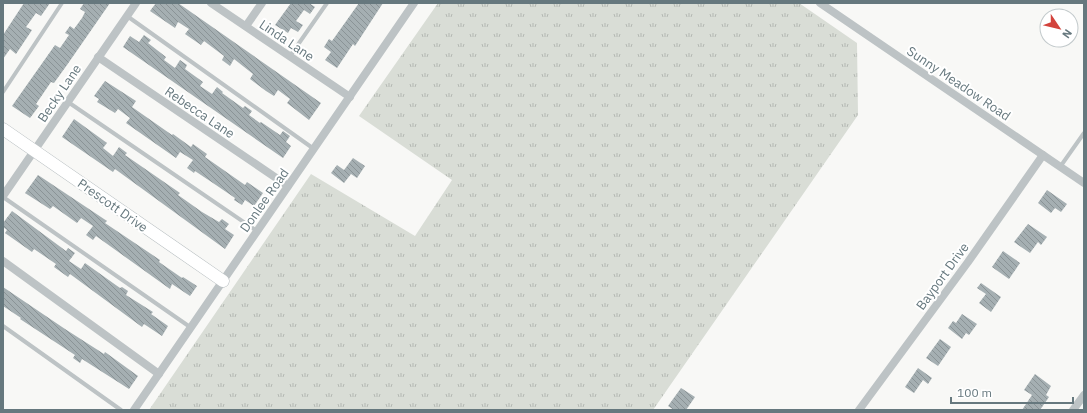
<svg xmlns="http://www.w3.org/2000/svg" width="1087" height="413" font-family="'IBM Plex Sans',sans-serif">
<defs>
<pattern id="grass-tufts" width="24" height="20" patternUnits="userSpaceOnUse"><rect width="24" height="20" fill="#d9ddd6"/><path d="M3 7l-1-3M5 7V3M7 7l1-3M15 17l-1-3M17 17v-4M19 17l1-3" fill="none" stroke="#b4b8b3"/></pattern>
<pattern id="building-back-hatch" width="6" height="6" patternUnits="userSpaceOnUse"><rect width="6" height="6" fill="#a5afb2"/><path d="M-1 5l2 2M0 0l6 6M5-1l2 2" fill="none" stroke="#8a9396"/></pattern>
</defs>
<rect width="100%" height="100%" fill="#f8f8f6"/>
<path fill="url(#grass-tufts)" d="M438,3H799L857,43L858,115L653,410H149L311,174L415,236L452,180L359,116Z"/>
<g fill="url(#building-back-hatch)">
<path d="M24,3H50L41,16L36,13L26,27L32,30L16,54L10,49L3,59V35Z"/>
<path d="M84,3H110L67,65L54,83L51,82L36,104L39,106L30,118L12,106L55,45L60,48L69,35L65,33L70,26L74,29L82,18L85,12L80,9Z"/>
<path d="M156,3H178L321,103L309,120L287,103L290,99L278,90L274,96L266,91L250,79L253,74L234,59L230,66L222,60L224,56L204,41L201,45L185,34L189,29L178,22L175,28L150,11Z"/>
<path d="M291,3H309L315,7L310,14L304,10L296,21L303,25L298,32L291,28L288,33L275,25Z"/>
<path d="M359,3H383L355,46L353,44L337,68L325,60L331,52L324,47L329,39L332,41Z"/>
<path d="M144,35L151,40L148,43L166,57L164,60L175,68L180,60L187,65L185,69L203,82L200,86L212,94L217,87L223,92L222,93L243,108L245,106L252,111L249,115L260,123L261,122L280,135L283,131L290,136L286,142L291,146L283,158L123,47L130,36L139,42Z"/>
<path d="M105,81L136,101L132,107L172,135L173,134L191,147L193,144L207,154L205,157L245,185L247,182L263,193L254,206L245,200L242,205L234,200L235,198L213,183L195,171L194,173L187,168L193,160L180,152L176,158L126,123L130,118L118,109L115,113L97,102L99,99L94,96Z"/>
<path d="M74,119L107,143L103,148L113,156L119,147L127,153L125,155L180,193L178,195L202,212L219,222L222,219L229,224L225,229L234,235L225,249L115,169L113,172L62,137Z"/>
<path d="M353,158L365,166L357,178L351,174L344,183L331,173L337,165L344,170Z"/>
<path d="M38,175L107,221L105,223L160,260L159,262L182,278L183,277L197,286L190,296L172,284L170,289L96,236L93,240L86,235L93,226L81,218L77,223L53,206L50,209L25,193Z"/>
<path d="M1047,190L1067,204L1061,212L1055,208L1051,213L1038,203Z"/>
<path d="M12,211L66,251L68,248L75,253L69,261L81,269L85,263L120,288L122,287L128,291L126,295L153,312L151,314L168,326L162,336L144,324L142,327L70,274L68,277L54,267L56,264L34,249L32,252L5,233L7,230L3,227V223Z"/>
<path d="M1028,224L1047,237L1041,245L1038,242L1030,253L1014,242Z"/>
<path d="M1003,251L1020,263L1009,279L992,267Z"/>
<path d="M981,283L1001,297L991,312L979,303L986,294L977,288Z"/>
<path d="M3,287L65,329L104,354L105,352L138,376L129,389L82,359L80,363L73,358L75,355L20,319L21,318L3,306Z"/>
<path d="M962,314L977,324L969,335L966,333L962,339L948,328L953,321L956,323Z"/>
<path d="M940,339L951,347L938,366L926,358Z"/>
<path d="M918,368L932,378L928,384L923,380L914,393L905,387Z"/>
<path d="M1035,374L1051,386L1046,395L1049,397L1040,410H1022L1032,395L1024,390Z"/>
<path d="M681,388L695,397L686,410H674L668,406Z"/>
</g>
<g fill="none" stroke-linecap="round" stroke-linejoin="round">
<g stroke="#b2b9bc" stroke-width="13">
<path id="secondary" d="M3,129L223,281"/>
</g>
<g stroke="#bdc3c5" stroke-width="4">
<path d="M127,16L314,149"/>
<path d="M290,56L327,3"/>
<path d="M3,92L62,3"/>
<path d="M68,102L257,231"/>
<path d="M1060,167L1084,133"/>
<path d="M3,197L190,327"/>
<path d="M3,326L121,410"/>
</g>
<g stroke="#bdc3c5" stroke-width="8">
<path d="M211,3L350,97"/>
<path d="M820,3L1084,183"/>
<path d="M246,26L262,3"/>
<path d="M98,57L288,186"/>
<path d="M3,196L136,3"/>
<path d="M3,261L159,374"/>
<path d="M134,410L414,3"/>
<path d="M859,410L968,262L1043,155"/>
<path d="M1073,410L1084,395"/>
</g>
<use href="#secondary" stroke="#fff" stroke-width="12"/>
</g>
<g text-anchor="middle" stroke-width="4" stroke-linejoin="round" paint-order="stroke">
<g font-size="13" fill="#66787e" stroke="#fff">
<text transform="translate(287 40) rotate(34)" y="5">Linda Lane</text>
<text transform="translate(959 83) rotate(34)" y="5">Sunny Meadow Road</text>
<text transform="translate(59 93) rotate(-56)" y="5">Becky Lane</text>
<text transform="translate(200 112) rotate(34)" y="5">Rebecca Lane</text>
<text transform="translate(264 200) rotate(-55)" y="5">Donlee Road</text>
<text transform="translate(113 205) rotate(35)" y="5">Prescott Drive</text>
<text transform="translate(942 276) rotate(-54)" y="5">Bayport Drive</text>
</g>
</g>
<rect width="1087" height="413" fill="none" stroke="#66787e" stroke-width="8"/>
<g transform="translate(1059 28) rotate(125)"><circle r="19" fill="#ffffff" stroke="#c2c9cb"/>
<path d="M0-3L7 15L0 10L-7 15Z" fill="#d3433c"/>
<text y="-6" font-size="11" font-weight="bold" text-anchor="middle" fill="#66787e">N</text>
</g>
<path d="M951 397v6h122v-6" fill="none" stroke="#66787e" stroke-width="2"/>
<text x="957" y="397" font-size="12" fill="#66787e" stroke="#ffffff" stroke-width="3" paint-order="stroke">100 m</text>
</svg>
